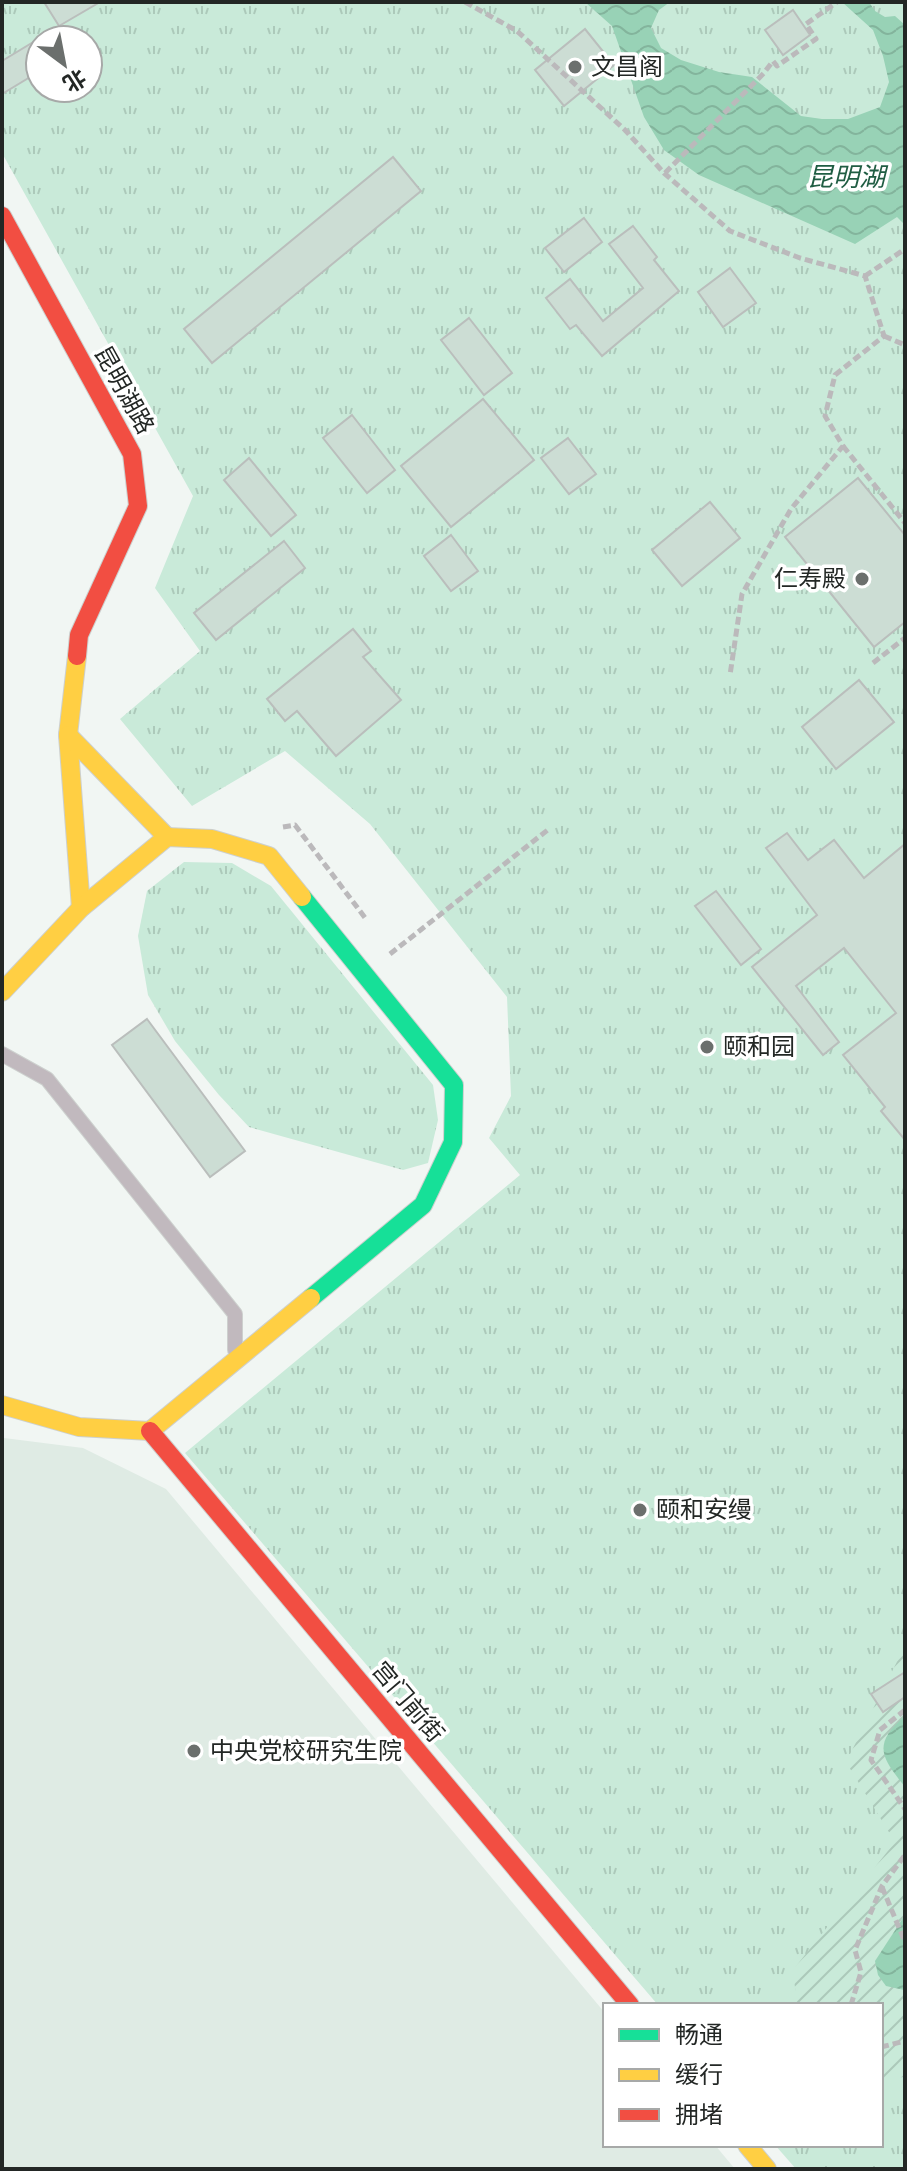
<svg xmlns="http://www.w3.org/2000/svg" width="907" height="2171" font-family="Jost,'Noto Sans SC',sans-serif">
<defs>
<pattern id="grass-tufts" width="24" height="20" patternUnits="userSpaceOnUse" patternTransform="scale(2)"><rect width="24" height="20" fill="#c9ead9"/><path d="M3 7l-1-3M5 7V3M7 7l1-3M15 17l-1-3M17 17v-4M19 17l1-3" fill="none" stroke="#acc9ba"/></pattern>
<pattern id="garden-furrows" width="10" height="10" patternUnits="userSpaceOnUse" patternTransform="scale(2)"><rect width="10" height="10" fill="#c9ead9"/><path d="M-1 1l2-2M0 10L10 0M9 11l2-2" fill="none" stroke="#acc9ba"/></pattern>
<pattern id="water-waves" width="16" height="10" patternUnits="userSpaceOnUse" patternTransform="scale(2)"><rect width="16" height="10" fill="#98d2b6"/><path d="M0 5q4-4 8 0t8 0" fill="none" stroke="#83b49c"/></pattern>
</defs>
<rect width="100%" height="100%" fill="#f1f6f3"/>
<path fill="#dfebe4" d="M4,1438L83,1448L166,1489L605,2013V2145H715L735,2169H2Z"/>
<g fill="url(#grass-tufts)" fill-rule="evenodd">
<path d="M2,2H905V2169H796L775,2145H881V2005H658L185,1453L520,1175L489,1138L511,1096L507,997L370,824L285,751L192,806L120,719L200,651L155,588L193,496L2,153ZM40,40H88V88H40Z"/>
<path d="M184,862L232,863L271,886L433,1085L438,1120L428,1163L403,1170L249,1127L219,1095L175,1041L148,995L138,936L147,891Z"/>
</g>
<path fill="url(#garden-furrows)" d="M905,1646V2077L881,2079V2005H797L793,1970L895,1842L846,1762Z"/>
<g fill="url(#water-waves)">
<path d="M585,2H670L659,10L651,28L661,48L681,60L719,72L752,77L801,116L822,119H848L880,107L889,82L883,56L873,30L842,2H869L875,11L885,17L895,16L905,25V225L897,217L855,244L699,175L664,150L644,117L612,26Z"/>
<path d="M905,1716V1787C881,1757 872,1744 905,1716Z"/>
<path d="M905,1915V1989L904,1990L886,1986L878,1975L875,1961Z"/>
</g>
<g fill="#ccddd4" stroke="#babebc" stroke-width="2">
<path d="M44,2H100L59,26Z"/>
<path d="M793,10L810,35L783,55L765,30Z"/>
<path d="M585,29L614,65L564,106L535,70Z"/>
<path d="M40,38V71L2,94V61Z"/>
<path d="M393,157L421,191L212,363L184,329Z"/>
<path d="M584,218L602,242L564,272L545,248Z"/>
<path d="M633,226L657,257L654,260L679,291L602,356L576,325L570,329L546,298L570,279L603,321L643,288L609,244Z"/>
<path d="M730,268L756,303L723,327L698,292Z"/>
<path d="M469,318L512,373L484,395L441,340Z"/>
<path d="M483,399L534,460L451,527L401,466Z"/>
<path d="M352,415L395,470L367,493L323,438Z"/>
<path d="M568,438L596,474L569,494L541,458Z"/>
<path d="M249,458L296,515L271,536L224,480Z"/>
<path d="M858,478L905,535V622L874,647L785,537Z"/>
<path d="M710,502L740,538L682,586L652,550Z"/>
<path d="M451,535L478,571L451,591L424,556Z"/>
<path d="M284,541L305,568L216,640L194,613Z"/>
<path d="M353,629L371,651L363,657L401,700L336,756L297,711L285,721L267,699Z"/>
<path d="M859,680L894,722L836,769L802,727Z"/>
<path d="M787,833L808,860L834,840L864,878L905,844V1140L881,1111L885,1107L843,1055L896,1013L844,948L796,986L839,1042L823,1055L752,967L817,915L766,848Z"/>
<path d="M716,891L761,949L741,965L695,906Z"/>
<path d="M147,1019L245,1151L210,1177L112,1045Z"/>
<path d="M905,1672V1697L883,1712L871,1694Z"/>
</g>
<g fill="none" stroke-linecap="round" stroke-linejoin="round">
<g stroke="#cdd0ce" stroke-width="16">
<path id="lane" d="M2,1054L47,1079L235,1314V1350"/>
</g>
<g stroke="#cdd0ce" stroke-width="20">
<path id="fast" d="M302,897L454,1085L453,1142L423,1205L311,1298"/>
</g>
<g stroke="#cdd0ce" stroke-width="20">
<g id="slow">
<path d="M77,656L68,735L81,908"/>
<path d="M68,735L167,837"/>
<path d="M2,992L81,908L167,837L212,839L269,856L302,897"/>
<path d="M2,1405L79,1427L150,1431L311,1298"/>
<path d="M747,2145L767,2169"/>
</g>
</g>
<g stroke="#cdd0ce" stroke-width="20">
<g id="jam">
<path d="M2,216L132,454L138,506L79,635L77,656"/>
<path d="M150,1431L630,2005"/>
</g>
</g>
<g stroke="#bbb9bb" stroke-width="5" stroke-dasharray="8 4" stroke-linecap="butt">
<path d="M465,2L517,31L625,130L664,173L730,231L800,258L865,276L884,336L835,375L825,416L843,446L791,509L742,594L730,675"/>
<path d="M665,173L764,73L773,61L777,66L816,39L806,24L837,2"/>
<path d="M865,276L905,249"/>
<path d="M884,336L905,345"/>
<path d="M843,446L905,523"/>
<path d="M873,663L905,638"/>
<path d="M283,827L295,825L366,919"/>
<path d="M390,954L549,829"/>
<path d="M905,1710L880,1730L871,1760L905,1809"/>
<path d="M882,1887L905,1942"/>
<path d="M851,2005L861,1972L855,1950L882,1886L905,1855"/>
<path d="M881,2047L905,2041"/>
</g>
<use href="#lane" stroke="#c1b9be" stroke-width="14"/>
<use href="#fast" stroke="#16e098" stroke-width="18"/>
<use href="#slow" stroke="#ffcf43" stroke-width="18"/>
<use href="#jam" stroke="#f24e42" stroke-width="18"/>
</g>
<g fill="#6b6f6d" stroke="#fff" stroke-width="3">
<circle cx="575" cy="67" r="8"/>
<circle cx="862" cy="579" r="8"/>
<circle cx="707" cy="1047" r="8"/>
<circle cx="640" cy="1510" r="8"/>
<circle cx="194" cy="1751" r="8"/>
</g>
<g text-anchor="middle" stroke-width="7" stroke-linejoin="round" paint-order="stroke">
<g font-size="24" fill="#232725" stroke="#fff" text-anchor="start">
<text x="591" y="75">文昌阁</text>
<text x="846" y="587" text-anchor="end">仁寿殿</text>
<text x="723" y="1055">颐和园</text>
<text x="656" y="1518">颐和安缦</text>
<text x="210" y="1759">中央党校研究生院</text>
</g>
<g font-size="24" fill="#232725" stroke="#fff">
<text transform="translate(124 390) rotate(61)" y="8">昆明湖路</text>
<text transform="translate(408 1702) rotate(50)" y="8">宫门前街</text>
</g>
<g font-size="26" font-style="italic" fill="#205d43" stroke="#fff">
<text x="846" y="186">昆明湖</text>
</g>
</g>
<rect width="907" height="2171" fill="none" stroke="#232725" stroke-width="8"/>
<rect x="603" y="2003" width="280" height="144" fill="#ffffff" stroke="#a7a9a8" stroke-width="2"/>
<rect x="619" y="2029" width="40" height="12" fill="#16e098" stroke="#a7a9a8" stroke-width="2"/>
<text x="675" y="2043" font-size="24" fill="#232725">畅通</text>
<rect x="619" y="2069" width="40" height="12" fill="#ffcf43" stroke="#a7a9a8" stroke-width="2"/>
<text x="675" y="2083" font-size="24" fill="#232725">缓行</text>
<rect x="619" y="2109" width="40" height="12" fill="#f24e42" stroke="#a7a9a8" stroke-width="2"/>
<text x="675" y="2123" font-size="24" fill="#232725">拥堵</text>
<g transform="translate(64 64) rotate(148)"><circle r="38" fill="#ffffff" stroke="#a7a9a8" stroke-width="2"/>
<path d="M0-6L14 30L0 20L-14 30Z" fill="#6b6f6d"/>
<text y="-12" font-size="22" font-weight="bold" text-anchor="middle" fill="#232725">北</text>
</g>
</svg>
